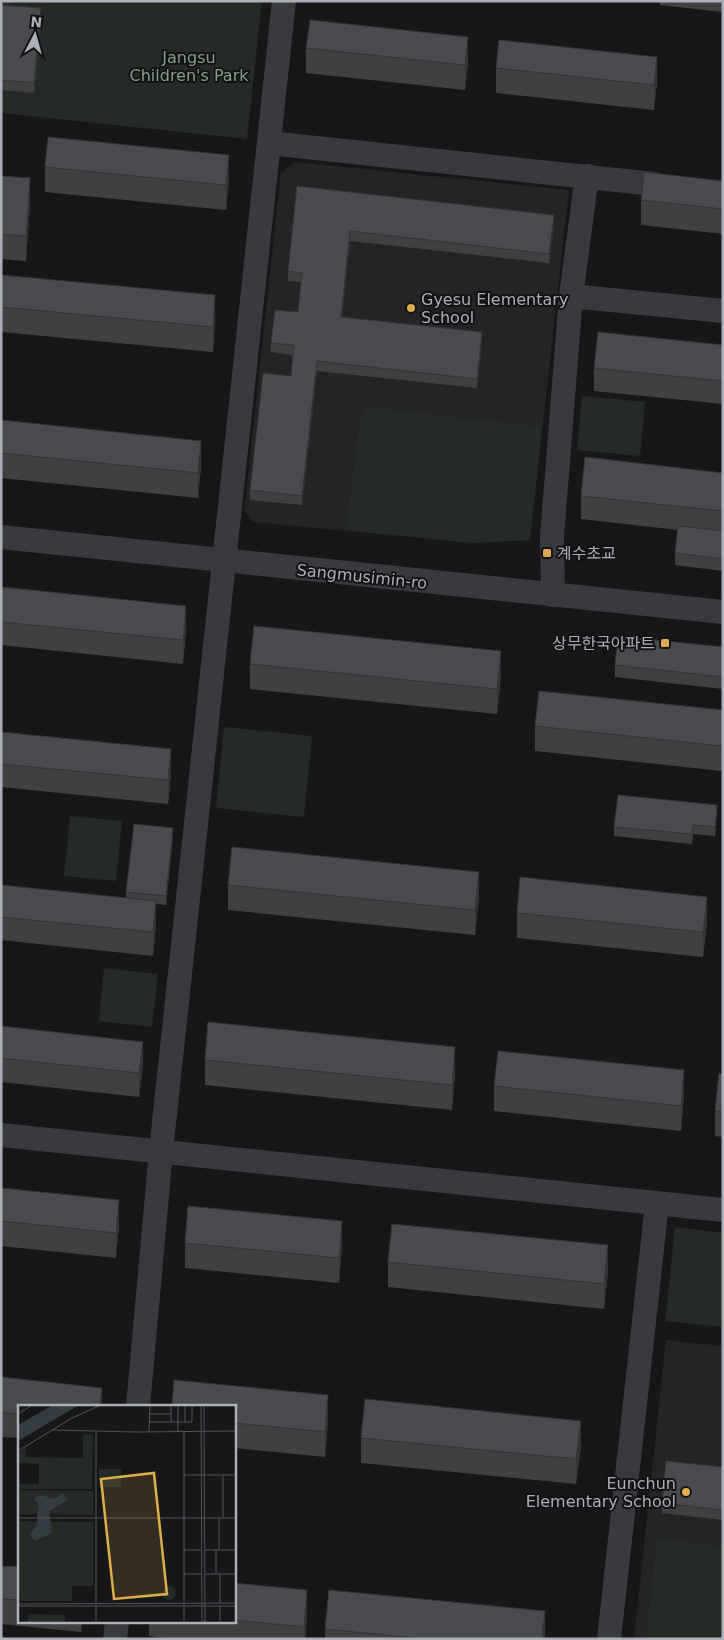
<svg xmlns="http://www.w3.org/2000/svg" width="724" height="1640" font-family="'DejaVu Sans','Noto Sans KR',sans-serif">
<rect width="100%" height="100%" fill="#171719"/>
<g fill="#242426">
<path d="M295,162L569,190L530,540L473,543L254,522L244,511L281,173Z"/>
<path d="M666,1340L723,1346V1639H634Z"/>
</g>
<g fill="#242a25">
<path d="M1,1H262L247,139L1,113Z"/>
<path d="M582,396L645,402L640,456L577,450Z"/>
<path d="M362,406L542,427L530,540L473,543L346,530Z"/>
<path d="M224,727L312,736L304,817L216,808Z"/>
<path d="M70,816L122,821L116,881L64,876Z"/>
<path d="M104,968L158,974L152,1027L99,1021Z"/>
<path d="M675,1227L723,1233V1327L665,1321Z"/>
<path d="M657,1539L723,1546V1639H646Z"/>
</g>
<g fill="none" stroke-linecap="round" stroke-linejoin="round">
<g stroke="#393a3e" stroke-width="24">
<path d="M269,143L654,184"/>
<path d="M587,176L571,296L723,311"/>
<path d="M1,537L723,612"/>
<path d="M553,595L552,537L571,296"/>
<path d="M1,1135L723,1210"/>
<path d="M138,1406L161,1151L284,1"/>
<path d="M115,1639L117,1621"/>
<path d="M609,1639L657,1204"/>
</g>
</g>
<g fill="#404043">
<path d="M660,1H723V12L660,5Z"/>
<path d="M1,5L41,17L34,93L1,90Z"/>
<path d="M306,48L468,62L465,90L306,73Z"/>
<path d="M496,68L657,82L654,110L496,93Z"/>
<path d="M45,167L229,180L226,210L45,192Z"/>
<path d="M1,176L30,203L26,261L1,259Z"/>
<path d="M723,181V234L641,225V200Z"/>
<path d="M297,186L554,224L549,263L350,241L342,317L482,342L477,388L317,371L302,505L250,500V490L291,376L293,355L271,352V343L298,312L301,282L288,281V271Z"/>
<path d="M1,275L215,320L213,352L1,332Z"/>
<path d="M723,345V404L594,391V368Z"/>
<path d="M1,420L201,466L198,498L1,478Z"/>
<path d="M723,473V571L675,565V553L678,530L581,519V496Z"/>
<path d="M1,587L186,629L183,664L1,645Z"/>
<path d="M723,647V689L615,677V665Z"/>
<path d="M250,664L501,676L497,714L250,689Z"/>
<path d="M723,710V762L722,771L535,751V726Z"/>
<path d="M1,732L171,772L168,804L1,787Z"/>
<path d="M717,815L715,836L693,834L692,844L614,836V827Z"/>
<path d="M173,837L166,905L156,904V925L153,956L1,940V885L126,898V892Z"/>
<path d="M228,885L479,897L475,935L228,910Z"/>
<path d="M517,913L707,922L703,957L517,938Z"/>
<path d="M1,1026L143,1065L139,1097L1,1082Z"/>
<path d="M205,1060L455,1072L452,1110L205,1085Z"/>
<path d="M723,1074V1137L715,1136V1111Z"/>
<path d="M494,1086L684,1095L681,1131L494,1111Z"/>
<path d="M1,1188L119,1225L116,1258L1,1246Z"/>
<path d="M185,1243L342,1246L339,1283L185,1268Z"/>
<path d="M388,1262L608,1270L604,1309L388,1287Z"/>
<path d="M1,1377L102,1406H19V1438L1,1437Z"/>
<path d="M234,1406L328,1420L325,1457L234,1448Z"/>
<path d="M361,1438L581,1446L576,1484L361,1463Z"/>
<path d="M723,1467V1520L662,1513V1503Z"/>
<path d="M1,1566L19,1567V1621H82L81,1632L1,1624Z"/>
<path d="M234,1583L307,1615L305,1639H173L149,1636V1621H234Z"/>
<path d="M545,1611V1639H325V1629Z"/>
</g>
<g fill="#343437">
<path d="M41,8V17L34,93V83Z"/>
<path d="M468,37V62L465,90V65Z"/>
<path d="M657,57V82L654,110V85Z"/>
<path d="M229,155V180L226,210V185Z"/>
<path d="M30,178V203L26,261V236Z"/>
<path d="M554,215V224L549,263V254Z"/>
<path d="M350,231V241L341,326V317Z"/>
<path d="M215,295V320L213,352V327Z"/>
<path d="M482,332V342L477,388V379Z"/>
<path d="M317,361V371L302,505V496Z"/>
<path d="M201,441V466L198,498V473Z"/>
<path d="M186,606V629L183,664V640Z"/>
<path d="M501,651V676L497,714V689Z"/>
<path d="M723,737V762L722,771V746Z"/>
<path d="M171,749V772L168,804V780Z"/>
<path d="M717,805V815L715,836V827Z"/>
<path d="M173,828V837L166,905V896Z"/>
<path d="M479,872V897L475,935V910Z"/>
<path d="M707,897V922L703,957V932Z"/>
<path d="M156,901V925L153,956V932Z"/>
<path d="M143,1042V1065L139,1097V1073Z"/>
<path d="M455,1047V1072L452,1110V1085Z"/>
<path d="M684,1070V1095L681,1131V1106Z"/>
<path d="M119,1200V1225L116,1258V1233Z"/>
<path d="M342,1221V1246L339,1283V1258Z"/>
<path d="M608,1245V1270L604,1309V1284Z"/>
<path d="M102,1388V1406H100Z"/>
<path d="M328,1395V1420L325,1457V1432Z"/>
<path d="M581,1421V1446L576,1484V1459Z"/>
<path d="M307,1590V1615L305,1639H304V1627Z"/>
<path d="M545,1611V1639H542Z"/>
</g>
<g fill="#4a4b4e" stroke="#343437">
<path d="M1,5L41,8L34,83L1,80Z"/>
<path d="M310,20L468,37L465,65L306,48Z"/>
<path d="M499,40L657,57L654,85L496,68Z"/>
<path d="M48,137L229,155L226,185L45,167Z"/>
<path d="M644,172L723,181V209L641,200Z"/>
<path d="M1,176L30,178L26,236L1,234Z"/>
<path d="M297,186L554,215L549,254L350,231L341,317L482,332L477,379L317,361L302,496L250,490L263,373L291,376L294,345L271,343L275,310L298,312L302,273L288,271Z"/>
<path d="M1,275L215,295L213,327L1,307Z"/>
<path d="M598,332L723,345V381L594,368Z"/>
<path d="M1,420L201,441L198,473L1,453Z"/>
<path d="M585,457L723,473V511L581,496Z"/>
<path d="M678,526L723,531V559L675,553Z"/>
<path d="M1,587L186,606L183,640L1,622Z"/>
<path d="M254,626L501,651L497,689L250,664Z"/>
<path d="M618,636L723,647V677L615,665Z"/>
<path d="M539,691L723,710V737L722,746L535,726Z"/>
<path d="M1,732L171,749L168,780L1,764Z"/>
<path d="M618,795L717,805L715,827L693,825L692,834L614,827Z"/>
<path d="M134,824L173,828L166,896L126,892Z"/>
<path d="M232,847L479,872L475,910L228,885Z"/>
<path d="M520,877L707,897L703,932L517,913Z"/>
<path d="M1,885L156,901L153,932L1,917Z"/>
<path d="M208,1022L455,1047L452,1085L205,1060Z"/>
<path d="M1,1026L143,1042L139,1073L1,1058Z"/>
<path d="M498,1051L684,1070L681,1106L494,1086Z"/>
<path d="M719,1073L723,1074V1112L715,1111Z"/>
<path d="M1,1188L119,1200L116,1233L1,1221Z"/>
<path d="M188,1206L342,1221L339,1258L185,1243Z"/>
<path d="M392,1224L608,1245L604,1284L388,1262Z"/>
<path d="M1,1377L102,1388L100,1406H19V1414L1,1412Z"/>
<path d="M174,1380L328,1395L325,1432L234,1423V1406H172Z"/>
<path d="M365,1399L581,1421L576,1459L361,1438Z"/>
<path d="M666,1461L723,1467V1510L662,1503Z"/>
<path d="M1,1566L19,1567V1600L1,1599Z"/>
<path d="M234,1583L307,1590L304,1627L234,1620Z"/>
<path d="M329,1590L545,1611L542,1639H426L325,1629Z"/>
</g>
<g fill="#dcaf4c" stroke="#121214" stroke-width="2">
<circle cx="411" cy="308" r="5"/>
<rect x="542" y="548" width="10" height="10" rx="2.5"/>
<rect x="660" y="638" width="10" height="10" rx="2.5"/>
<circle cx="686" cy="1492" r="5"/>
</g>
<g text-anchor="middle" stroke-width="4" stroke-linejoin="round" paint-order="stroke">
<g font-size="16" fill="#85a087" stroke="#121214">
<text x="189" y="63">Jangsu<tspan x="189" dy="18">Children's Park</tspan></text>
</g>
<g font-size="16" fill="#abafb7" stroke="#121214" text-anchor="start">
<text x="421" y="305">Gyesu Elementary<tspan x="421" dy="18">School</tspan></text>
<text x="557" y="559">계수초교</text>
<text x="655" y="649" text-anchor="end">상무한국아파트</text>
<text x="676" y="1489" text-anchor="end">Eunchun<tspan x="676" dy="18">Elementary School</tspan></text>
</g>
<g font-size="16" fill="#abafb7" stroke="#121214">
<text transform="translate(362 576) rotate(6)" y="6">Sangmusimin-ro</text>
</g>
</g>
<g transform="translate(18 1405)">
<rect width="218" height="218" fill="#171719"/>
<path d="M65,29L75,30L74,84H0V79H21V59L0,58V48L8,43V52L65,53ZM81,64H103V82H81ZM0,85L75,86V110L0,109ZM0,116L75,117V181H54V196H3L0,193ZM144 188a7 7 0 1 1 14 0a7 7 0 1 1-14 0ZM11,209L47,210V217H9Z" fill="#242a25"/>
<path d="M35,0H61L0,36V20ZM44,88L50,95L31,106L34,128L16,136L12,129L19,119L20,99L16,93L23,90L36,94Z" fill="#343c42"/>
<path fill="none" stroke="#525458" stroke-width="1" d="M153,0V17M160,0V26M167,0V17M183,0L184,217M186,0L187,217M0,9L14,0M132,9H153M132,17H174V0M34,25L118,27M131,26L132,0M166,26V217M78,27V199M118,27L218,26M0,46L54,13L83,0M166,70H218M205,70V113M0,113H218M166,145H183M187,145H218M198,145V169M201,145V113M166,169H184M187,169H218M202,198V169M0,199L218,198M0,201H218M202,201V217M78,217V201"/>
<path fill="#dcaf4c" fill-opacity="0.15" stroke="#dcaf4c" stroke-width="2.5" d="M136,68L149,189L96,194L83,74Z"/>
<rect width="218" height="218" fill="none" stroke="#abafb7" stroke-width="2.5"/>
</g>
<rect width="724" height="1640" fill="none" stroke="#abafb7" stroke-width="5"/>
<g transform="translate(35 35) rotate(6)" stroke="#121214" stroke-width="4" paint-order="stroke">
<path d="M0-4L9 19L0 12L-9 19Z" fill="#abafb7"/>
<text y="-8" font-size="14" font-weight="bold" text-anchor="middle" fill="#abafb7">N</text>
</g>
</svg>
